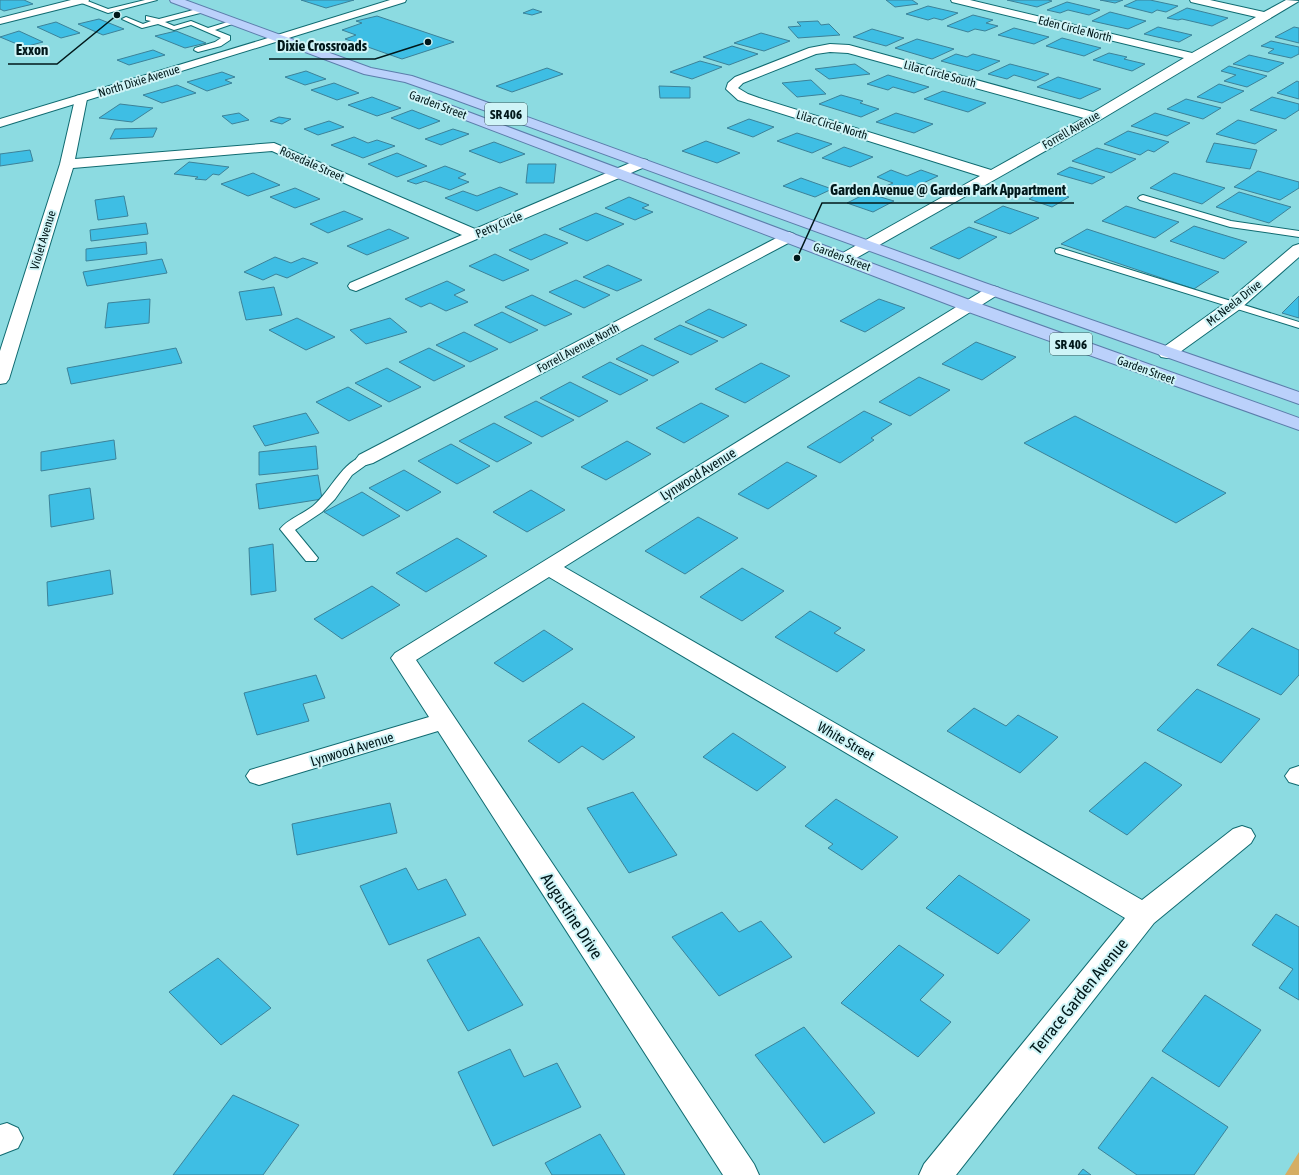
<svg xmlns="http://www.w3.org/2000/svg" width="1299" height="1175" font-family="'Asap Condensed',sans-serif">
<rect width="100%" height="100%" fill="#8cdbe1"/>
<path fill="#d5ae65" d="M1299,1152V1175H1285Z"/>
<g fill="#3ebee4" stroke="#3c8299">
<path d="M0,0H24L33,4L4,11L0,9Z"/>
<path d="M301,0H354L326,8Z"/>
<path d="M886,0H912L918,4L895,7Z"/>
<path d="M1007,0H1048L1052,1L1037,7Z"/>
<path d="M1100,0H1123L1115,3Z"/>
<path d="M1137,0H1150L1178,6L1166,12L1157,10L1152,13L1124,6Z"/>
<path d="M1067,2L1100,10L1089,15L1068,10L1060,13L1047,10Z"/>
<path d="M928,6L958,13L942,20L934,18L928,20L906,14Z"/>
<path d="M1187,8L1228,18L1212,26L1182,19L1178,20L1167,18Z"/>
<path d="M533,9L542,12L532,15L523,13Z"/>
<path d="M1110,12L1146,21L1128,29L1092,21Z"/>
<path d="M973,15L993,20L986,23L998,26L985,31L975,29L968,32L947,26Z"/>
<path d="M377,16L454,42L402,59L345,39L356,35L342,30L362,23L356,21Z"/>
<path d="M99,19L124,29L103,35L78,24Z"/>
<path d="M818,21L821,25L829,24L840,35L798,38L788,27L801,26L797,22Z"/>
<path d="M56,22L80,33L61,38L37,27Z"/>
<path d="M1158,27L1192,35L1179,42L1144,34Z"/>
<path d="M1294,27L1299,28V43L1275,37Z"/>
<path d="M1014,28L1049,37L1034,44L998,35Z"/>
<path d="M872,29L904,38L886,46L853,37Z"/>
<path d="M19,31L43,42L24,47L0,37Z"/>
<path d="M176,31L206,43L185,48L155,36Z"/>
<path d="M761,33L790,41L764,51L734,43Z"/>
<path d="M1062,38L1101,48L1084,56L1046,46Z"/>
<path d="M917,39L954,49L932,59L895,48Z"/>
<path d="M1271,41L1299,47V54L1291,58L1268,53L1274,49L1261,46Z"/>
<path d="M732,46L758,54L729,65L703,57Z"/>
<path d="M153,50L165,55L129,65L117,60Z"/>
<path d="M1109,53L1127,57L1124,59L1145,64L1132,71L1093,60Z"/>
<path d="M956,54L967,57L973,54L1000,61L978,71L941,61Z"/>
<path d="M1249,55L1284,63L1268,72L1233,64Z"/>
<path d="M700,61L722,67L692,79L670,72Z"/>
<path d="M855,64L870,74L829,79L815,69Z"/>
<path d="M1010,64L1049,74L1035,81L1014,75L1007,79L988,74Z"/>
<path d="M1229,66L1267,76L1247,87L1224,81L1236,75L1221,71Z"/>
<path d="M547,68L563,74L512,92L496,86Z"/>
<path d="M306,71L326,79L305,85L285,77Z"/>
<path d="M222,72L235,77L225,80L232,83L207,91L187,82Z"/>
<path d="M888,75L929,87L914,93L893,87L888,90L867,84Z"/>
<path d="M1058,77L1101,89L1080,99L1037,87Z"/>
<path d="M811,80L826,94L797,97L782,83Z"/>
<path d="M1297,81L1299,82V99L1277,93Z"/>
<path d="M334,83L359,93L337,100L311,90Z"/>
<path d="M1219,84L1244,91L1222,103L1197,97Z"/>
<path d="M177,85L196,93L162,103L143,95Z"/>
<path d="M659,86L690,87V98H660Z"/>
<path d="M943,91L986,103L968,112L924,99Z"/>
<path d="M841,95L863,101L860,103L879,109L861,117L819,104Z"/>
<path d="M372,97L401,108L377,116L348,105Z"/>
<path d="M1272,97L1299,104V110L1285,119L1250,110Z"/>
<path d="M1186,99L1221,108L1203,119L1167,109Z"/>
<path d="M120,104L153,108L132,122L99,118Z"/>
<path d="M412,110L440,121L419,129L391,118Z"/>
<path d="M239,113L249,120L232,124L222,116Z"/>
<path d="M896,113L933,124L914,133L876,122Z"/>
<path d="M1155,113L1190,123L1167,136L1131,126Z"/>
<path d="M279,117L291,119L282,124L270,121Z"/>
<path d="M749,119L774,127L753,137L727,128Z"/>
<path d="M1238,120L1277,130L1255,144L1216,134Z"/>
<path d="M329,121L344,127L318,135L304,129Z"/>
<path d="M157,128L153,137L110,139L115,129Z"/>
<path d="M453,129L469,134L441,145L425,139Z"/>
<path d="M1128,131L1169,142L1154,152L1148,150L1140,155L1104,144Z"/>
<path d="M797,133L832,144L812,153L777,141Z"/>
<path d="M354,137L368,143L377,140L395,146L363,158L331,145Z"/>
<path d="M706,141L740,153L717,163L682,151Z"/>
<path d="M494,142L525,154L500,163L469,151Z"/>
<path d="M1214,143L1257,150L1250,169L1206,162Z"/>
<path d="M844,147L873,157L850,167L822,158Z"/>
<path d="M1097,148L1136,159L1111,173L1072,161Z"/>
<path d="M30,150L33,161L0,166V154Z"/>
<path d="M397,153L427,166L397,177L368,164Z"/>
<path d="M189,162L229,167L219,175L213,174L206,180L195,179L198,177L174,174Z"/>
<path d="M528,164H556L554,183H526Z"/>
<path d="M445,166L466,174L458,178L469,182L450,190L425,181L416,184L407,181Z"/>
<path d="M1070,167L1105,177L1092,184L1057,174Z"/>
<path d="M891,170L907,176L921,170L938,176L915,187L924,190L913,196L886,186L893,183L877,177Z"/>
<path d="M1258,171L1299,182V188L1280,200L1234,187Z"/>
<path d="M253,173L280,185L248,196L221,184Z"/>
<path d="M1174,173L1225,188L1202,204L1150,188Z"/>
<path d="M801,178L832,189L815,197L783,186Z"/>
<path d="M500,187L518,194L477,211L445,198L463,191L477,196Z"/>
<path d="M295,188L320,199L295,208L270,197Z"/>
<path d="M1045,190L1069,197L1052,207L1029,199Z"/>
<path d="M1239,192L1291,207L1269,223L1216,207Z"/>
<path d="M867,193L894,201L873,212L847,203Z"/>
<path d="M124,196L128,216L98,220L95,200Z"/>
<path d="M629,197L649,205L642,208L653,212L635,220L605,208Z"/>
<path d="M1003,206L1039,218L1010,234L974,222Z"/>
<path d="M1126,206L1179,222L1155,238L1102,221Z"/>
<path d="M344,211L363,219L328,233L310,224Z"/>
<path d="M596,213L624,224L587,241L559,229Z"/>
<path d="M146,223L148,234L91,241L90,230Z"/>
<path d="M1194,226L1247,242L1224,259L1170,241Z"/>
<path d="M969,227L997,237L959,259L930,248Z"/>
<path d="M389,229L409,238L367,255L347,246Z"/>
<path d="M1087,229L1219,272L1194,289L1061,244Z"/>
<path d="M545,234L568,243L531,260L509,250Z"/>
<path d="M146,242L147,254L86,261V249Z"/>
<path d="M495,254L529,270L503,281L469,266Z"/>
<path d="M275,257L291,263L303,258L318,263L287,278L276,274L263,280L244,272Z"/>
<path d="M162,259L167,273L87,286L83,272Z"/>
<path d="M608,265L642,280L617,291L583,277Z"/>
<path d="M576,280L610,295L584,308L549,292Z"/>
<path d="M447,281L465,290L454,295L468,302L446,311L430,303L421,307L405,299Z"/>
<path d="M274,287L282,315L246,320L239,292Z"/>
<path d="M532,295L572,314L545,326L505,307Z"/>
<path d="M1299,296V318L1282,313Z"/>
<path d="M150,299L149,323L105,328L108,303Z"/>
<path d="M879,299L905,308L865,332L840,321Z"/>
<path d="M709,309L747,325L723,338L685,322Z"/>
<path d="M502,312L538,330L510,343L474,325Z"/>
<path d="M297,318L335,337L306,350L269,330Z"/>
<path d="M390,318L407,332L366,344L350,330Z"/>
<path d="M680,325L718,341L691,355L654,339Z"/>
<path d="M464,332L498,349L470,362L436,345Z"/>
<path d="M976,342L1016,357L982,380L942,364Z"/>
<path d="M642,345L679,362L653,376L616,359Z"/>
<path d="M176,348L182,363L71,384L67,368Z"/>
<path d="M429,348L465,366L434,381L399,362Z"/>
<path d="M610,362L648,380L620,395L582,377Z"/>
<path d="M761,363L790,376L745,403L715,389Z"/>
<path d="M387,368L421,387L389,402L355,383Z"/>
<path d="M919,377L950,390L910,416L879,402Z"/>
<path d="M570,382L608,401L579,417L540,398Z"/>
<path d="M348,387L382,406L349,421L316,402Z"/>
<path d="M536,401L574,420L542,437L504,417Z"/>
<path d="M701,403L729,416L684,443L656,428Z"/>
<path d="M864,411L892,424L871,438L874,440L840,463L807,447Z"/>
<path d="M306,413L319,433L265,446L253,426Z"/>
<path d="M1075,416L1226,493L1176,523L1024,443Z"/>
<path d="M494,423L532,443L497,462L459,441Z"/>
<path d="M114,440L116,459L41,471V452Z"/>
<path d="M627,441L651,454L606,480L581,467Z"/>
<path d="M451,444L490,466L457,484L418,461Z"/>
<path d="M316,446L318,469L259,475V452Z"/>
<path d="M787,462L817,476L768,509L738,494Z"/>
<path d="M404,470L441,492L407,511L369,488Z"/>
<path d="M318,475L322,499L259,509L256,484Z"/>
<path d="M90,488L94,519L51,527L49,495Z"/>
<path d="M531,490L565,510L527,532L493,512Z"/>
<path d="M362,492L400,516L363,536L324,512Z"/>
<path d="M698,517L738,538L685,574L645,551Z"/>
<path d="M457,538L487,556L426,592L396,573Z"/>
<path d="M273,544L276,591L251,595L249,548Z"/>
<path d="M742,568L784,591L742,621L700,597Z"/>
<path d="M110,570L113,594L48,606L47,582Z"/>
<path d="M372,586L400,605L342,639L314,619Z"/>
<path d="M810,611L841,628L834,633L865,650L837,672L775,637Z"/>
<path d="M1252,628L1299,650V675L1281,695L1217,665Z"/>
<path d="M544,630L573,649L523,682L494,663Z"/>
<path d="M316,675L325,698L303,704L309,721L257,735L244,693Z"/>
<path d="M1197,689L1260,719L1221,763L1157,730Z"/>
<path d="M583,703L635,737L603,760L582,746L559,763L528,741Z"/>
<path d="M974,708L1006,726L1018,715L1058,737L1020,773L947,731Z"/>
<path d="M733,733L786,767L757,791L703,757Z"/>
<path d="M1145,762L1182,785L1127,835L1089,811Z"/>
<path d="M633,792L677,855L629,873L587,808Z"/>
<path d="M836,799L898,837L862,870L828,848L833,844L805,826Z"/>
<path d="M390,803L397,833L297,855L292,824Z"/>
<path d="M406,868L418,890L446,879L466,915L389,945L360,886Z"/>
<path d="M959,875L1030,920L998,954L926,908Z"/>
<path d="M722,912L739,932L761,921L792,957L719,996L672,937Z"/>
<path d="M1276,914L1299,927V1000L1279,988L1293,969L1252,945Z"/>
<path d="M479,937L523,1005L468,1031L427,960Z"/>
<path d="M899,945L944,975L920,1000L951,1022L918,1057L841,1003Z"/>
<path d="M218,958L271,1008L221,1045L169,992Z"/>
<path d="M1205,995L1261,1030L1219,1087L1162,1051Z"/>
<path d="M804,1027L875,1113L824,1143L755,1055Z"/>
<path d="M510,1049L524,1077L557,1063L581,1107L493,1146L458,1072Z"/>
<path d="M1152,1077L1228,1127L1194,1175H1137L1098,1148Z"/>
<path d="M233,1095L299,1125L263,1175H173Z"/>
<path d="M600,1134L625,1175H552L545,1163Z"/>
<path d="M1083,1169L1091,1175H1078Z"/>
</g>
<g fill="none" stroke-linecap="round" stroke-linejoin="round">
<g stroke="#106b71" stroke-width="2">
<g id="service">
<path d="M78,0H85L108,9L145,0H157L108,13L79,2Z"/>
<path d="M201,8L205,10L204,12L165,22L174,26L191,21L208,28L234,20L238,22L215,30L230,36V40L221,46L198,52L194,50L195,48L215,42L221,38L191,25L174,30L158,24L142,28L122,19L126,17L143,24L151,21L146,20V16L159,19Z"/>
<path d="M1143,195L1231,221L1299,231V237L1230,227L1140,200L1138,198L1140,196Z"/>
<path d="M1060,248L1299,322V328L1056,253L1055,251L1056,249Z"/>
<path d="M366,455L370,456L372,459L370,462L352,475L335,499L322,512L295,530L318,558L316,561H306L280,529C288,519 303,514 313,506C331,491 342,461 366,455Z"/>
</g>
</g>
<g stroke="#106b71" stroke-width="2">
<g id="minor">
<path d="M390,0H406L405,2L282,40H274L272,38L274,36Z"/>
<path d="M951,0H970L1192,53L1256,17L1191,2L1190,0H1210L1264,12L1286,0L1299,1L1100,120L851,261L845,263L839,261L837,258L839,255L980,176L738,100L726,89L728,83L735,77L809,48L830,44L849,45L1093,112L1184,58L952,2ZM830,52L848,53L1084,118L991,170L759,98L748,94L738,88L743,83L816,54Z"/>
<path d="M81,95L86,96L87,99L75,159L274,143L475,229L637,160L642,159L647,160L649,163L647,166L356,291L350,289L348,286L350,283L462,235L272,151L73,168L9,379L6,383L0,384V351L60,164L75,99L76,96Z"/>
<path d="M789,232L794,234L797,237L794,240L373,463L366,465L359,463L356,459L359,455L784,234Z"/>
<path d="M1299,244V257L1240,309L1173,357L1167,358L1161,357L1158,353L1161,349L1228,301L1293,246Z"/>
<path d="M993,286L999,288L1001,291L999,294L564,567L1142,900L1233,829L1242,826L1251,829L1255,836L1251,843L1154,923L956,1175H919L924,1164L1125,918L549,577L416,660L754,1164L759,1175H723L438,731L259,785L250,782L246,776L250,770L429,717L391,658L395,653L987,288Z"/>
<path d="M1299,766V785L1289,782L1285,776L1290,769Z"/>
<path d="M7,1123L18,1128L23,1138L18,1148L0,1155V1125Z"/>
</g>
</g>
<g stroke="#106b71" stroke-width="2">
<g id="tertiary">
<path d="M71,0H89L88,2L0,24V18Z"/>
<path d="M278,35L282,36L284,38L282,40L0,127V119Z"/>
</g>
</g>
<g stroke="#5c7dab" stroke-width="2">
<g id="primary">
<path d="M170,0H185L371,68L412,76L453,90L985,283L1299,392V404L974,289L445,96L405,82L364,74L171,2Z"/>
<path d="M439,101L975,302L1299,418V430L963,310L434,108L433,105L434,102Z"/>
</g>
</g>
<use href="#service" fill="#fff" fill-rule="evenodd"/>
<use href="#minor" fill="#fff" fill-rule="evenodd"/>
<use href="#tertiary" fill="#fff" fill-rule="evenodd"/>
<use href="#primary" fill="#bbd1fb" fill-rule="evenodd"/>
</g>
<g text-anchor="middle" stroke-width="4" stroke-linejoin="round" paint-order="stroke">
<g font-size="12" fill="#01181a" stroke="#cff4f7">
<text transform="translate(1075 29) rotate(14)" y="4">Eden Circle North</text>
<text transform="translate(940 74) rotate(15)" y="4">Lilac Circle South</text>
<text transform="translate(139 81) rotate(-17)" y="4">North Dixie Avenue</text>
<text transform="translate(438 105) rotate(21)" y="4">Garden Street</text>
<text transform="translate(832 125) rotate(17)" y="4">Lilac Circle North</text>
<text transform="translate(1071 130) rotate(-30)" y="4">Forrell Avenue</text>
<text transform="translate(312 164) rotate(24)" y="4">Rosedale Street</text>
<text transform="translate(499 225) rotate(-23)" y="4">Petty Circle</text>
<text transform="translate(43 240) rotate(-73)" y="4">Violet Avenue</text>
<text transform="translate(842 257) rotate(21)" y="4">Garden Street</text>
<text transform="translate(1234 303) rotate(-38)" y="4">Mc Neela Drive</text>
<text transform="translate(578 348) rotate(-28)" y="4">Forrell Avenue North</text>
<text transform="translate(1146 370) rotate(20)" y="4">Garden Street</text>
</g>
<g fill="#cff4f7" stroke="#3f5a5c" stroke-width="1">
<rect x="485" y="103" width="42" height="22" rx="3"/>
<rect x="1050" y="333" width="42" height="22" rx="3"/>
</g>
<g font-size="13" font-weight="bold" fill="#01181a">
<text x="506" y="119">SR 406</text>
<text x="1071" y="349">SR 406</text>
</g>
<g font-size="14" fill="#01181a" stroke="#cff4f7">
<text transform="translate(698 474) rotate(-32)" y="5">Lynwood Avenue</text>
<text transform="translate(846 741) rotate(30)" y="5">White Street</text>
<text transform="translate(352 749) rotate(-17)" y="5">Lynwood Avenue</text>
</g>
<g font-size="17" fill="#01181a" stroke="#cff4f7">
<text transform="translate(572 916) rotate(57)" y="6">Augustine Drive</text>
<text transform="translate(1079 996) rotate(-51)" y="6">Terrace Garden Avenue</text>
</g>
</g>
<path fill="none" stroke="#01181a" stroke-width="1.5" d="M428 42L375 59H269M117 15L57 64H8M797 258L822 203H1074"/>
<g fill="#01181a" stroke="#cff4f7" stroke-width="1.5">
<circle cx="428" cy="42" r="4"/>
<circle cx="117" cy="15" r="4"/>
<circle cx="797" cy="258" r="4"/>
</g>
<g font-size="15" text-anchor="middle" font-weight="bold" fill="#01181a" stroke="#cff4f7" stroke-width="4" stroke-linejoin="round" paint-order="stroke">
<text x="322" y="51">Dixie Crossroads</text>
<text x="32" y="55">Exxon</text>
<text x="948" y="195">Garden Avenue @ Garden Park Appartment</text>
</g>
</svg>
